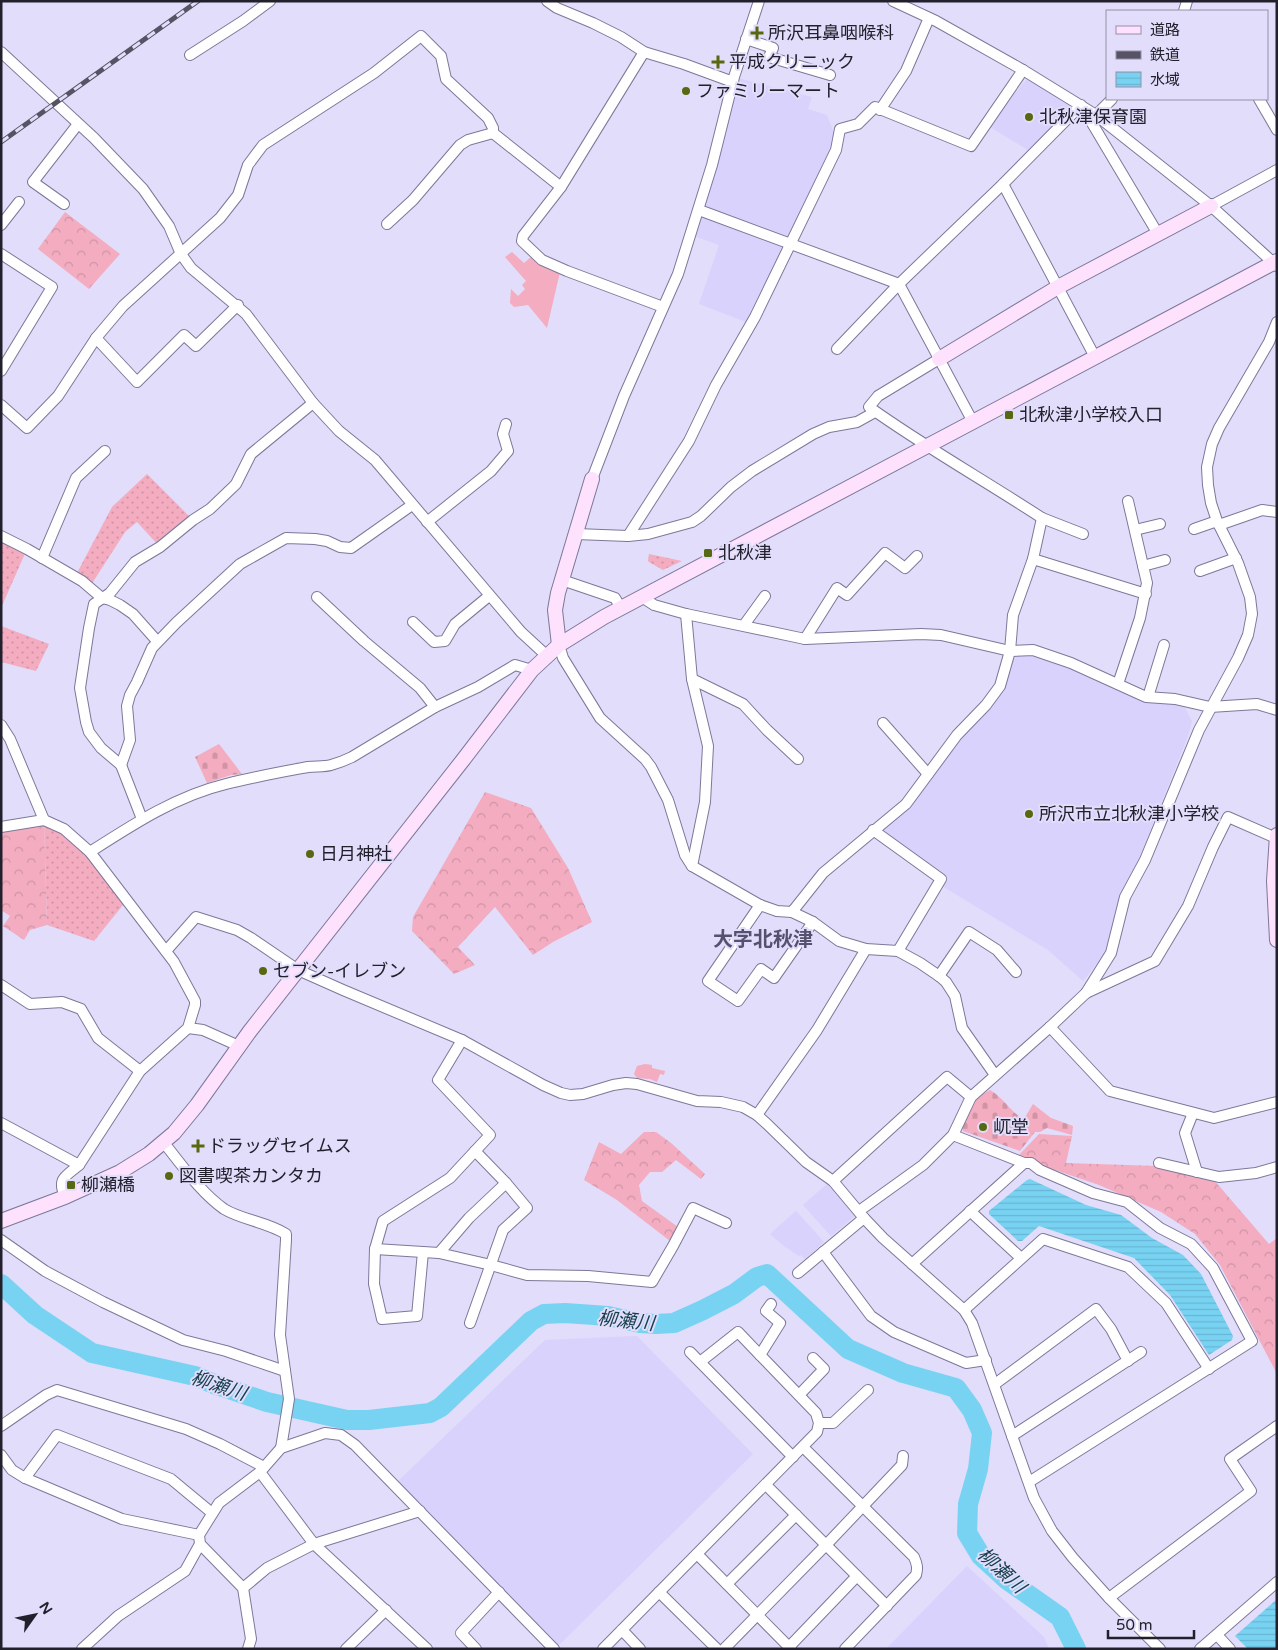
<svg xmlns="http://www.w3.org/2000/svg" width="1278" height="1650" font-family="'Varela Round','Noto Sans JP',sans-serif">
<defs>
<pattern id="grass-dots" width="8" height="8" patternUnits="userSpaceOnUse" patternTransform="scale(1.25)"><rect width="8" height="8" fill="#f3acc0"/><path d="M2 2h.1M6 6h.1" fill="none" stroke="#d094a5" stroke-width="1.8" stroke-linecap="round"/></pattern>
<pattern id="forest-crowns" width="20" height="18" patternUnits="userSpaceOnUse" patternTransform="scale(1.25)"><rect width="20" height="18" fill="#f3acc0"/><path d="M2 6a3 3 0 1 1 6 0M12 15a3 3 0 1 1 6 0" fill="none" stroke="#d094a5"/></pattern>
<pattern id="cemetery-stones" width="16" height="16" patternUnits="userSpaceOnUse" patternTransform="scale(1.25)"><rect width="16" height="16" fill="#f3acc0"/><path d="M2 7V4a2 2 0 0 1 4 0v3zM10 15v-3a2 2 0 0 1 4 0v3z" fill="#d094a5"/></pattern>
<pattern id="water-rules" width="6" height="5" patternUnits="userSpaceOnUse" patternTransform="scale(1.25)"><rect width="6" height="5" fill="#78d3f3"/><path d="M0 2.5h6" fill="none" stroke="#68b5d1"/></pattern>
</defs>
<rect width="100%" height="100%" fill="#e1ddfa"/>
<g fill="#d9d2fd">
<path d="M734,77L812,97L808,109L827,115L834,133L829,153L751,324L699,304L719,245L691,235Z"/>
<path d="M1028,78L1072,108L1028,150L990,127L1005,104Z"/>
<path d="M1030,654L1066,666L1143,701L1184,706L1192,721L1188,736L1138,861L1125,886L1116,908L1108,949L1083,981L1048,950L942,886L947,880L881,833L880,829L894,821L1012,662L1017,656Z"/>
<path d="M828,1183L856,1215L831,1236L803,1205Z"/>
<path d="M796,1211L824,1242L805,1259L801,1255L799,1256L784,1246L770,1234Z"/>
<path d="M637,1336L753,1454L555,1649L394,1485L545,1340Z"/>
<path d="M967,1566L1044,1637L1049,1649H886Z"/>
</g>
<g fill="url(#grass-dots)">
<path d="M147,474L193,520L160,547L137,522L125,532L91,585L77,573L112,507Z"/>
<path d="M1,536L27,549L1,608Z"/>
<path d="M649,554L682,561L663,570L649,562L648,561Z"/>
<path d="M1,626L49,644L36,671L1,662Z"/>
<path d="M44,820L64,829L127,900L94,941L47,925Z"/>
</g>
<g fill="url(#forest-crowns)">
<path d="M65,212L120,254L89,289L38,249Z"/>
<path d="M485,792L531,808L568,868L592,922L553,942L533,955L495,907L458,947L475,965L454,974L412,931L413,917Z"/>
<path d="M44,820L47,925L30,930L24,940L3,926L10,916L1,910V837L7,826Z"/>
<path d="M644,1132H656L671,1143L705,1174L701,1179L676,1160L662,1172H650L639,1185L642,1201L678,1227L670,1241L617,1200L584,1180L599,1142L621,1154Z"/>
<path d="M1039,1134L1072,1136L1066,1163L1157,1166L1214,1180L1269,1244L1277,1238V1374L1220,1265L1195,1234L1161,1212L1099,1185L1017,1157Z"/>
</g>
<g fill="url(#cemetery-stones)">
<path d="M219,744L242,774L231,775L207,783L195,757Z"/>
<path d="M990,1090C1003,1097 1011,1113 1024,1119L1033,1104L1051,1118L1073,1126L1072,1135L1047,1128L1040,1132H1035L1020,1151L963,1131L962,1127L978,1097Z"/>
</g>
<g fill="#f3acc0">
<path d="M512,252L524,263L531,257L540,264L560,272L547,328L528,305L514,307L510,303L511,289L518,296L525,289L522,285L526,281L505,257Z"/>
<path d="M645,1064L652,1065V1068L665,1071L664,1075L660,1074L657,1082L650,1079L637,1078L634,1074L637,1066Z"/>
</g>
<g fill="url(#water-rules)">
<path d="M1030,1179L1086,1205L1121,1215L1152,1238L1183,1255L1201,1274L1233,1336L1232,1340L1209,1355L1170,1295L1134,1258L1039,1226L1022,1241H1018L989,1214V1211L1027,1180Z"/>
<path d="M1277,1599V1649H1248L1235,1636Z"/>
</g>
<g fill="none" stroke-linecap="round" stroke-linejoin="round">
<path stroke="#78d3f3" stroke-width="20" d="M1,1284L35,1315L92,1353L195,1376L214,1384L267,1402L347,1420H369L430,1413L441,1407L531,1321L544,1314L565,1313L608,1316L640,1323L656,1324L674,1323L703,1310L734,1294L757,1277L767,1274L848,1349L903,1373L956,1388L972,1410L982,1433L978,1469L968,1504L967,1533L981,1556L1006,1579L1060,1617L1076,1649"/>
<g stroke="#7d7899" stroke-width="12">
<g id="street">
<path d="M547,1L557,8L593,23L621,37L644,52L684,64L733,82"/>
<path d="M893,1L936,21L1023,70L1096,115L1211,206L1277,266"/>
<path d="M1184,11L1187,1"/>
<path d="M746,39L773,48L769,57L830,75"/>
<path d="M1,52L94,138L143,189L169,226L181,254L191,268L246,314L313,403L339,431L375,460L521,632L546,655"/>
<path d="M644,52L561,187L523,236L522,241L542,260L567,271L663,307"/>
<path d="M190,55L243,21L270,1"/>
<path d="M1259,99L1277,130"/>
<path d="M1083,108L1158,234"/>
<path d="M880,110L906,71L929,18"/>
<path d="M1096,115L1112,99"/>
<path d="M1003,184L1095,357"/>
<path d="M64,204L33,182L78,124"/>
<path d="M1211,206L1277,170"/>
<path d="M699,210L899,284L973,422"/>
<path d="M387,224L413,200L460,145L468,140L493,133"/>
<path d="M1,225L19,202"/>
<path d="M1,254L52,287L1,371"/>
<path d="M96,338L137,382L184,335L196,346L238,305"/>
<path d="M837,349L899,284L1003,184L1081,105"/>
<path d="M1,405L27,428L58,396L96,338L123,306L220,218L238,195L248,165L263,145L374,73L421,36L441,56L446,79L488,118L493,128V133L561,187"/>
<path d="M592,479L624,396L678,274L712,165L734,77L759,1"/>
<path d="M1042,518L1083,534"/>
<path d="M427,522L491,471L508,451L503,434L506,424"/>
<path d="M1219,525L1262,510L1277,512"/>
<path d="M1194,529L1217,521"/>
<path d="M1135,530L1160,524"/>
<path d="M576,534L628,536L689,441L716,385L755,317L836,150L840,129L858,124L875,107L971,146L1023,70"/>
<path d="M1,536L27,549L82,581L102,598L110,600L120,605L133,614L157,641"/>
<path d="M628,536L648,534L692,522L701,516L731,487L752,471L813,434L829,427L857,422L875,412"/>
<path d="M42,558L76,478L105,451"/>
<path d="M1033,559L1146,594"/>
<path d="M1143,566L1165,560"/>
<path d="M1200,571L1236,558"/>
<path d="M562,580L615,598L621,608"/>
<path d="M317,597L364,641L420,688L435,707"/>
<path d="M642,597L654,605L686,614L805,639L921,634L941,635L1010,651L1033,650L1071,663L1146,697L1175,699L1210,707L1257,704L1277,710"/>
<path d="M686,614L692,679L708,746L705,802L692,866"/>
<path d="M413,622L434,642L445,641L455,624L489,596"/>
<path d="M744,625L765,596"/>
<path d="M805,639L837,588L847,595L885,553L905,568L917,556"/>
<path d="M559,645L563,658L600,718L645,759L651,767L668,800L685,855L692,866L760,905L777,911L792,912L823,873L906,804L957,735L986,705L1000,686L1010,651L1013,615L1033,559L1042,518C984,480 925,447 869,407L878,396L939,359"/>
<path d="M692,679L743,704L767,730L798,759"/>
<path d="M1118,684L1140,618L1147,583L1128,501"/>
<path d="M1148,697L1164,645"/>
<path d="M883,723L928,774"/>
<path d="M1,725L10,739L44,820L64,829L90,852L174,962L195,1001V1005L188,1028L140,1071L79,1165L1,1123"/>
<path d="M121,765L130,740L127,706L130,695L137,682L152,648L176,623L240,564L286,538L315,539L327,541L340,547L351,548L412,505"/>
<path d="M142,819L121,765L101,748L89,732L86,722L80,688L89,628L94,604L110,593L135,562L160,547L193,520L210,509L233,487L236,484L251,454L313,403"/>
<path d="M1,827L44,820"/>
<path d="M873,830L941,879L898,951"/>
<path d="M90,852C132,825 176,796 226,784C253,777 281,772 308,767C316,766 324,767 331,765C338,763 346,760 352,757L435,707L478,687L515,665L532,670"/>
<path d="M760,905L708,981L738,1001L761,969L774,978L813,922"/>
<path d="M792,912L813,922L839,941L866,949L898,951L920,963L939,976L946,982L955,996L962,1028L995,1075"/>
<path d="M166,951L196,917L237,930L251,938L298,970L343,990L462,1040L543,1085L561,1093L570,1095L583,1094L613,1085L626,1083L637,1084L697,1101L721,1102L743,1107L757,1115L767,1124L806,1162L833,1181L864,1218L883,1238L964,1310L972,1323L1034,1498L1052,1531L1073,1558L1109,1598L1160,1649"/>
<path d="M939,976L969,932L997,950L1016,972"/>
<path d="M1,985L30,1004L62,1002L81,1009L98,1038L140,1071"/>
<path d="M1086,993L1155,961L1188,906L1213,847L1228,817L1276,838"/>
<path d="M1050,1027L1110,1091L1214,1118L1277,1102"/>
<path d="M188,1028L203,1030L239,1046"/>
<path d="M1193,1113L1185,1133L1197,1172"/>
<path d="M757,1115L817,1030L866,949"/>
<path d="M953,1135L1024,1163H1031L1040,1170L1093,1193L1127,1202L1160,1228L1191,1244L1213,1268L1252,1341L1029,1482"/>
<path d="M164,1143C182,1165 200,1192 224,1209C242,1220 267,1222 286,1234V1240L280,1335L289,1399L281,1448"/>
<path d="M475,1151L506,1183"/>
<path d="M1159,1163L1219,1177L1256,1173L1277,1167"/>
<path d="M833,1181L947,1077L971,1097"/>
<path d="M65,1197C57,1178 65,1177 79,1165"/>
<path d="M859,1211L923,1165L953,1135L971,1097L1050,1027L1086,993L1111,953L1125,897L1145,860L1199,730L1238,658L1248,635L1252,614L1250,597L1238,563L1217,521L1211,503L1208,485L1207,467L1212,444L1219,428L1269,342L1277,322"/>
<path d="M970,1211L1021,1258"/>
<path d="M1,1240L45,1271L103,1302L183,1340L226,1351L285,1371"/>
<path d="M375,1249L439,1253L491,1265L527,1275L588,1276L652,1282L673,1246L693,1208L726,1223"/>
<path d="M423,1252L417,1316L382,1319L374,1284L375,1249L383,1221L450,1178L490,1135L438,1080L462,1040"/>
<path d="M823,1252L871,1316L894,1332L966,1363L986,1360"/>
<path d="M439,1253L469,1218L506,1183L527,1208L503,1230L470,1323"/>
<path d="M912,1264L1024,1163"/>
<path d="M798,1273L864,1218"/>
<path d="M964,1310L1043,1239L1128,1267L1166,1303L1209,1369"/>
<path d="M690,1352L793,1457"/>
<path d="M700,1362L738,1332L760,1355"/>
<path d="M995,1384L1096,1309L1111,1329L1128,1361"/>
<path d="M799,1395L824,1369L813,1358"/>
<path d="M819,1423H833L868,1390"/>
<path d="M1,1426L46,1395L57,1390L186,1429L220,1444L264,1467"/>
<path d="M1012,1436L1141,1352"/>
<path d="M803,1447L914,1557C917,1564 918,1568 916,1575L845,1649"/>
<path d="M1,1455L12,1470L25,1478L122,1519L199,1535"/>
<path d="M260,1472L314,1544L427,1649"/>
<path d="M25,1478L57,1435L171,1479L212,1513"/>
<path d="M766,1485L887,1606"/>
<path d="M697,1554L791,1649"/>
<path d="M727,1584L796,1515"/>
<path d="M243,1588L267,1568L314,1544L420,1511"/>
<path d="M659,1592L717,1649"/>
<path d="M1109,1598L1251,1491L1230,1459L1277,1426"/>
<path d="M622,1630L640,1649"/>
<path d="M1217,1635L1230,1649"/>
<path d="M789,1647L857,1576"/>
<path d="M82,1649L118,1616L185,1571L200,1544"/>
<path d="M248,1649L251,1639L243,1588L200,1544L199,1535L219,1503L260,1472L281,1448L325,1433L341,1435L355,1445L554,1649"/>
<path d="M346,1649L386,1610"/>
<path d="M476,1649L461,1633L499,1592"/>
<path d="M603,1649L817,1432L819,1423L816,1413L760,1355L780,1323L766,1311L771,1304"/>
<path d="M724,1649L826,1545L902,1465L903,1456"/>
<path d="M1200,1649L1277,1582"/>
</g>
</g>
<g stroke="#7d7899" stroke-width="16">
<g id="secondary">
<path d="M939,359L1058,287L1211,206"/>
<path d="M559,645L555,610L558,593L592,479"/>
<path d="M1277,835L1274,881L1277,940"/>
<path d="M1,1221L65,1197L120,1172L149,1154L174,1133L197,1105L250,1031L463,760L532,670L559,645L604,617L1277,261"/>
</g>
</g>
<use href="#street" stroke="#fff" stroke-width="10"/>
<use href="#secondary" stroke="#fde1fd" stroke-width="14"/>
<g stroke="#575365" stroke-width="5">
<path id="rail" d="M1,142L198,1"/>
</g>
<use href="#rail" stroke="#e1ddfa" stroke-width="3" stroke-dasharray="9" stroke-linecap="butt"/>
</g>
<g fill="#576811" stroke="#e1ddfa" stroke-width="2">
<path d="M754.5 25.5h5v5h5v5h-5v5h-5v-5h-5v-5h5z"/>
<path d="M715.5 54.5h5v5h5v5h-5v5h-5v-5h-5v-5h5z"/>
<circle cx="686" cy="91" r="5"/>
<circle cx="1029" cy="117" r="5"/>
<rect x="1004" y="410" width="10" height="10" rx="2.5"/>
<rect x="703" y="548" width="10" height="10" rx="2.5"/>
<circle cx="1029" cy="814" r="5"/>
<circle cx="310" cy="854" r="5"/>
<circle cx="263" cy="971" r="5"/>
<circle cx="983" cy="1127" r="5"/>
<path d="M195.5 1138.5h5v5h5v5h-5v5h-5v-5h-5v-5h5z"/>
<circle cx="169" cy="1176" r="5"/>
<rect x="66" y="1180" width="10" height="10" rx="2.5"/>
</g>
<g text-anchor="middle" stroke-width="4" stroke-linejoin="round" paint-order="stroke">
<g font-size="18" fill="#23202d" stroke="#e1ddfa" text-anchor="start">
<text x="768" y="39">所沢耳鼻咽喉科</text>
<text x="729" y="68">平成クリニック</text>
<text x="696" y="97">ファミリーマート</text>
<text x="1039" y="123">北秋津保育園</text>
<text x="1019" y="421">北秋津小学校入口</text>
<text x="718" y="559">北秋津</text>
<text x="1039" y="820">所沢市立北秋津小学校</text>
<text x="320" y="860">日月神社</text>
<text x="273" y="977">セブン-イレブン</text>
<text x="993" y="1133">屼堂</text>
<text x="208" y="1152">ドラッグセイムス</text>
<text x="179" y="1182">図書喫茶カンタカ</text>
<text x="81" y="1191">柳瀬橋</text>
</g>
<g font-size="19" font-style="italic" fill="#143e4b" stroke="#e1ddfa">
<text transform="translate(626 1320) rotate(6)" y="7">柳瀬川</text>
<text transform="translate(219 1385) rotate(18)" y="7">柳瀬川</text>
<text transform="translate(1002 1570) rotate(43)" y="7">柳瀬川</text>
</g>
<g font-size="20" font-weight="bold" fill="#56516f" stroke="#e1ddfa">
<text x="763" y="946">大字北秋津</text>
</g>
</g>
<rect width="1278" height="1650" fill="none" stroke="#23202d" stroke-width="5"/>
<rect x="1106" y="10" width="162" height="90" fill="#e1ddfa" stroke="#9591a8"/>
<rect x="1116" y="26" width="25" height="8" fill="#fde1fd" stroke="#9591a8"/>
<text x="1150" y="35" font-size="15" fill="#23202d">道路</text>
<rect x="1116" y="51" width="25" height="8" fill="#575365" stroke="#9591a8"/>
<text x="1150" y="60" font-size="15" fill="#23202d">鉄道</text>
<rect x="1116" y="72" width="25" height="15" fill="url(#water-rules)" stroke="#9591a8"/>
<text x="1150" y="85" font-size="15" fill="#23202d">水域</text>
<g transform="translate(35 1615) rotate(57)" stroke="#e1ddfa" stroke-width="4" paint-order="stroke">
<path d="M0-4L9 19L0 12L-9 19Z" fill="#23202d"/>
<text y="-8" font-size="14" font-weight="bold" text-anchor="middle" fill="#23202d">N</text>
</g>
<path d="M1108 1630v8h86v-8" fill="none" stroke="#23202d" stroke-width="2.5"/>
<text x="1116" y="1630" font-size="15" fill="#23202d" stroke="#e1ddfa" stroke-width="4" paint-order="stroke">50 m</text>
</svg>
